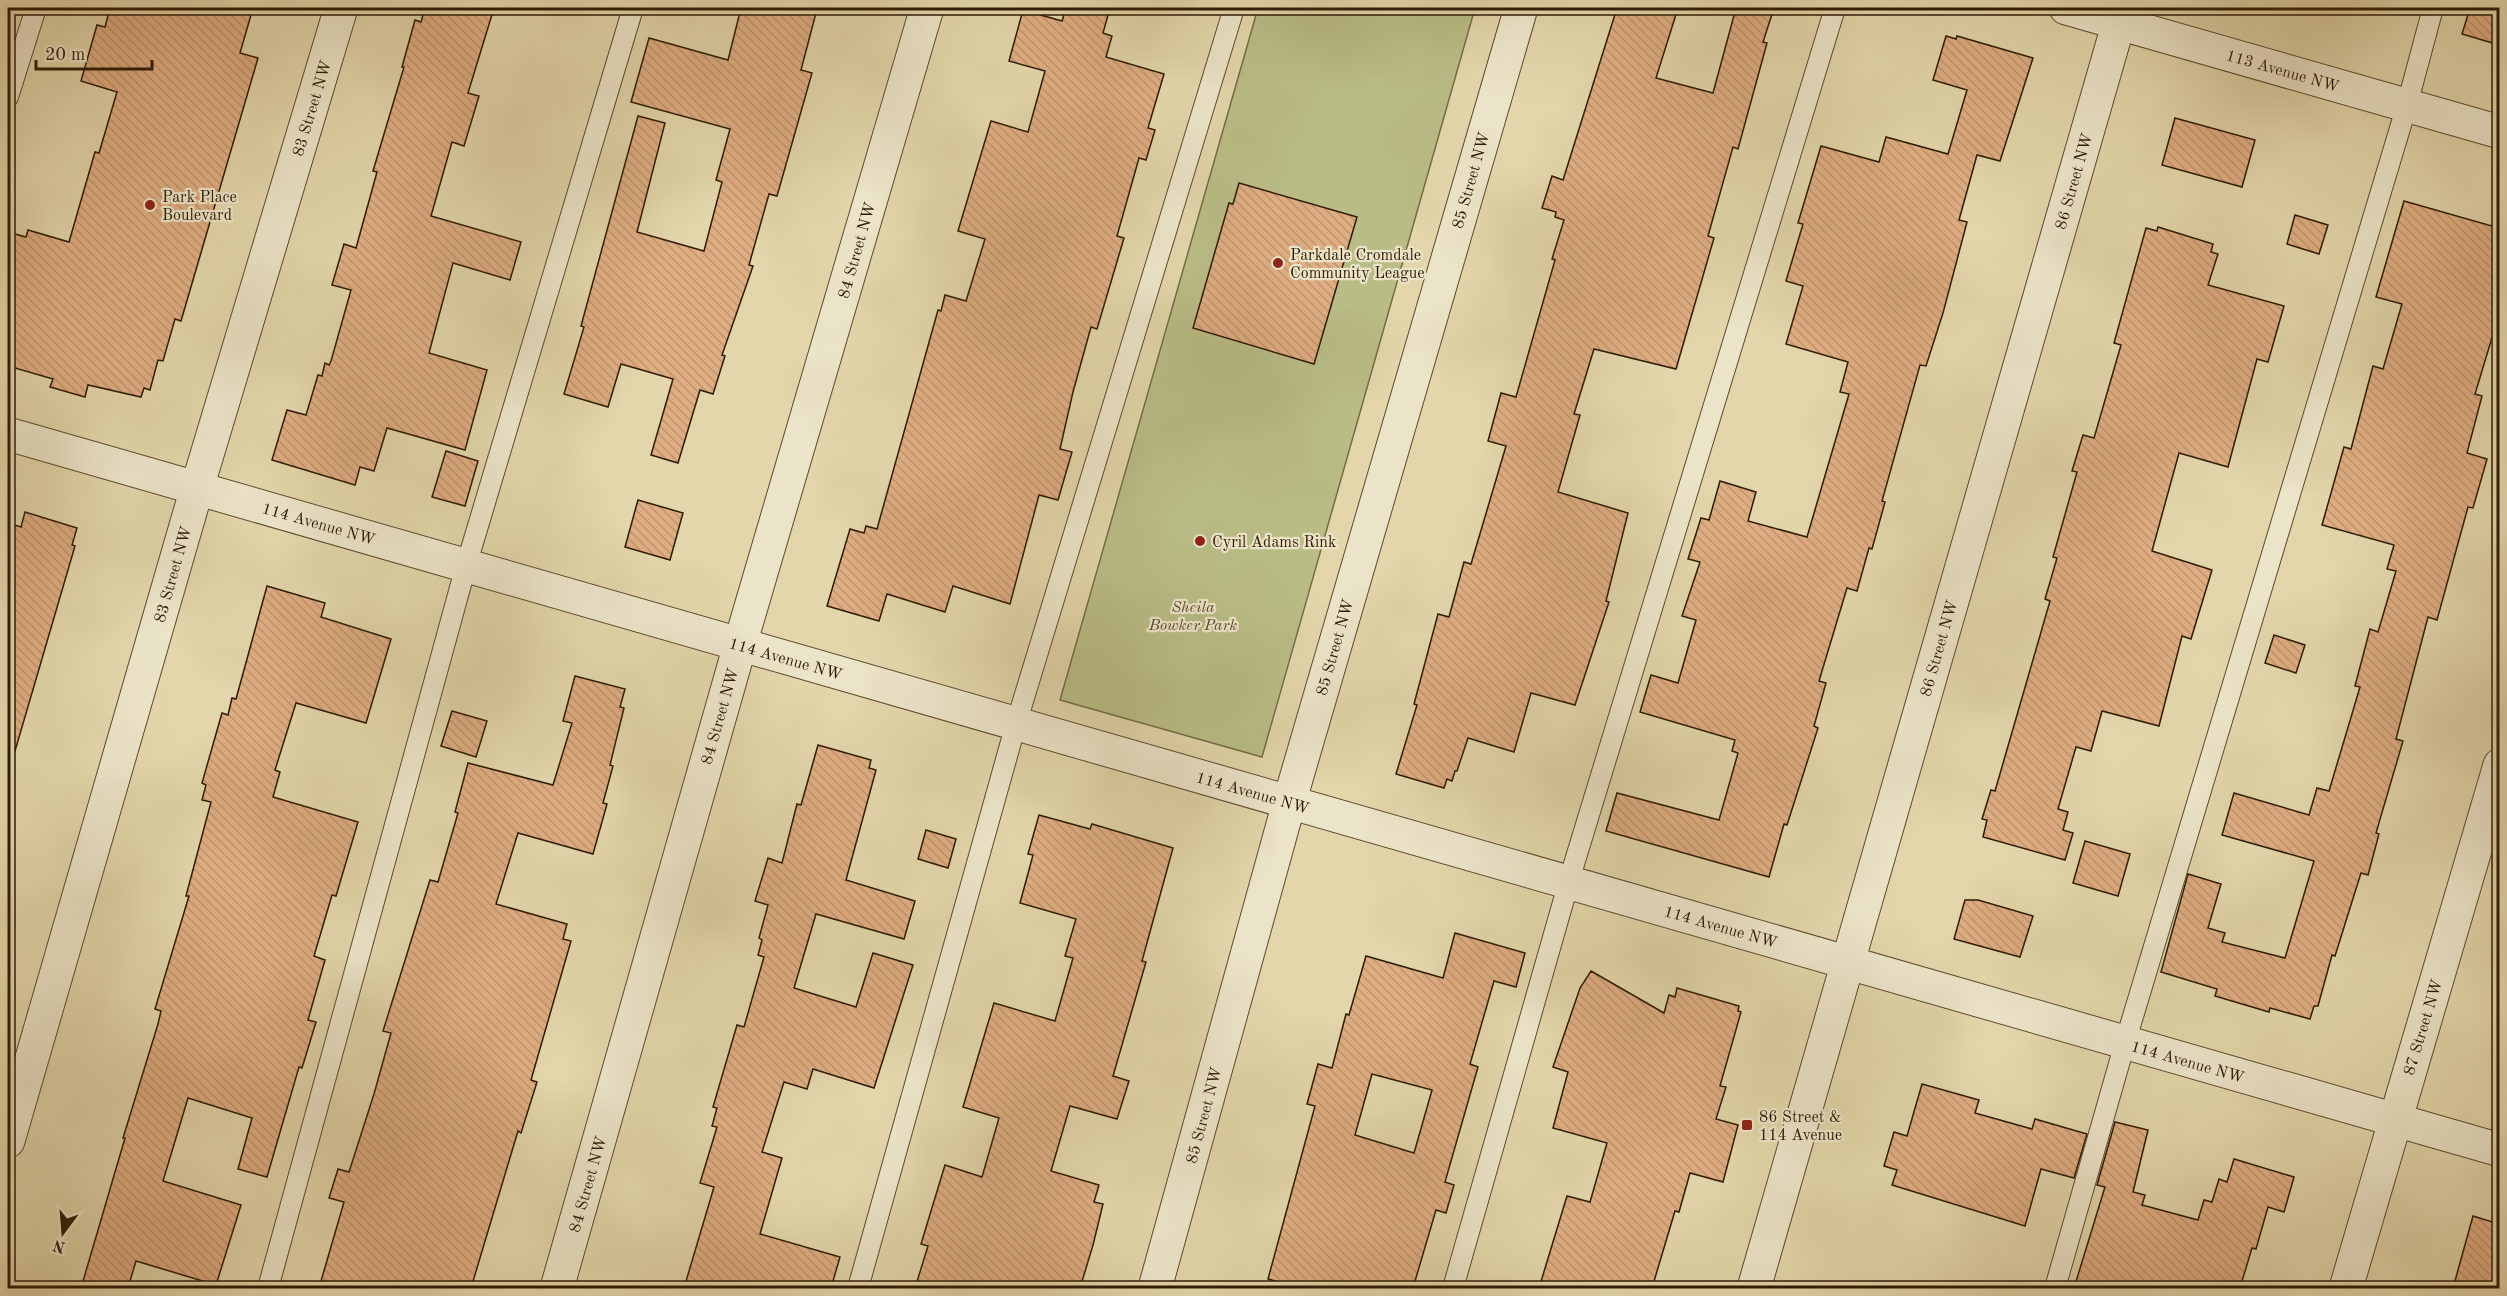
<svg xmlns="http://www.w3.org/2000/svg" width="2507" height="1296" font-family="'Old Standard TT',serif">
<defs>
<pattern id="building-back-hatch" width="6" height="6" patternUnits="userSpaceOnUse" patternTransform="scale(1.5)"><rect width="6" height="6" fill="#dead81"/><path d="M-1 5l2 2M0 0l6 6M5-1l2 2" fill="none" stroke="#bf946e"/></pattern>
</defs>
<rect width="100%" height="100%" fill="#e2d6aa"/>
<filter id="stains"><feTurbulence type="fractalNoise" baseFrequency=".00333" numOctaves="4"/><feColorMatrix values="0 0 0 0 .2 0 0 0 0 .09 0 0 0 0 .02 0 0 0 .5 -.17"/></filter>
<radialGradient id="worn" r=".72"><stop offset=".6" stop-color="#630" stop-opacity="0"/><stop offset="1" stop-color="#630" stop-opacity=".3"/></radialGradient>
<path fill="#b9bc85" stroke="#746c45" stroke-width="1.5" d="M1258,8H1475L1262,757L1060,700Z"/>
<g fill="url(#building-back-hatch)" stroke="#2e1b05" stroke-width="1.5" fill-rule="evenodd">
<path d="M110,8H253L240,53L258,58L181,321L175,319L163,361L158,360L150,390L144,388L141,397L88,385L85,397L50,387L53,379L8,366V232L26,237L28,230L69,242L95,152L99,153L117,92L81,81L97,25L105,27Z"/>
<path d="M425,8H494L468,93L479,96L464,146L452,142L431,216L521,242L510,280L453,263L429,353L487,370L465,450L387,428L374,471L360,467L355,485L272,460L287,410L306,415L318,375L322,376L325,363L329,365L331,361L351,290L332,285L344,244L356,248L377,172L373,171L404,67H402L415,20L421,22Z"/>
<path d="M741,8H809L808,12L816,13L801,70L812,73L777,196L769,194L749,265L753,266L722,355L725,356L713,394L700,390L678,463L651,455L673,379L621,364L608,407L564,394L584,327L581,326L638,116L665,123L637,232L704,251L722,182L716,180L730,129L631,102L649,38L728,60Z"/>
<path d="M1066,8H1110L1103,33L1112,36L1106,57L1164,74L1148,128L1155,130L1146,160L1139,158L1117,236L1124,238L1097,329L1091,327L1073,392L1060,449L1072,452L1058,500L1039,495L1010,604L953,586L945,612L887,594L879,621L827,606L850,529L864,533L866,526L877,529L938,310L941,311L945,295L966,301L985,239L958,231L991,121L1028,132L1045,71L1009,61L1023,10L1062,21Z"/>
<path d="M1617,8H1678L1656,78L1713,93L1736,8H1774L1763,42L1767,43L1738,149L1733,147L1708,236L1714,238L1676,369L1594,349L1574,414L1580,415L1558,492L1628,513L1606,601L1609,602L1575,705L1531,693L1514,752L1468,738L1457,771H1455L1452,781L1447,779L1444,788L1396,774L1417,705L1414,704L1438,614L1449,617L1464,562L1471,564L1506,446L1488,441L1501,393L1516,397L1555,260L1552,259L1564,220L1555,217L1556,212L1542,208L1552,176L1563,180Z"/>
<path d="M2470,8H2499V45L2462,34Z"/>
<path d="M1946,36L1956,39L1957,36L2033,58L2000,161L1977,155L1959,220L1967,222L1943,313L1926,366L1920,365L1882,501L1885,502L1872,549L1869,548L1857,591L1847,588L1819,681L1826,683L1814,726L1818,728L1787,825L1784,824L1769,877L1606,831L1617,793L1719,820L1738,753L1732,751L1735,740L1640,712L1651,675L1678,683L1696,620L1682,616L1700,562L1688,559L1701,518L1709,520L1720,481L1756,492L1748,521L1807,537L1849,394L1840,392L1848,362L1786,344L1803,286L1786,281L1803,224L1798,223L1821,146L1879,162L1886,137L1948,154L1967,90L1933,80Z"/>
<path d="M2175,118L2255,140L2242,187L2162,165Z"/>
<path d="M1239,183L1357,217L1314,364L1193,328L1229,203L1233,204Z"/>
<path d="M2404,201L2499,228V333L2494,331L2475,394L2482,396L2467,453L2487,459L2473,508L2468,507L2437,620L2428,617L2396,739L2403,741L2376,833L2379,834L2368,875L2361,873L2335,956L2332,955L2318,1006H2314L2310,1019L2270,1008L2269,1012L2215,996L2217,989L2161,972L2188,874L2221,884L2208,928L2225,933L2222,942L2285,958L2314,861L2222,835L2234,793L2309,815L2317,788L2329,791L2360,687L2355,686L2370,629L2378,632L2396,571L2387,569L2394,545L2322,525L2344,447L2351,449L2373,366L2383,369L2402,304L2376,297Z"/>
<path d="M2295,215L2328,225L2319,254L2287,244Z"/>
<path d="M2158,227L2213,244L2211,252L2218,254L2208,285L2284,306L2268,362L2257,359L2228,467L2179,453L2152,551L2212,570L2191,639L2182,636L2159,726L2102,711L2091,751L2076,747L2058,809L2068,812L2063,830L2073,833L2065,860L1983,837L1987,820L1982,819L1991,790L1995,791L2050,601L2045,599L2057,558L2053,557L2077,472L2072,471L2083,435L2094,438L2121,345L2114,343L2146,228L2157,231Z"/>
<path d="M446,451L478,461L465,506L432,497Z"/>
<path d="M638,500L683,513L670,560L625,547Z"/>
<path d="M25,512L77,528L72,545L75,546L15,751L8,750V523L21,527Z"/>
<path d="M267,586L325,603L321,617L391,639L366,723L296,703L275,770L280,772L273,797L358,822L336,896L332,895L314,956L325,960L308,1020L316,1022L302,1068L299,1067L267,1177L238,1169L252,1118L188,1098L163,1181L241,1205L216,1285L136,1261L128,1288H81L125,1138H123L158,1024L161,1011L155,1009L189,896H186L211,802L202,800L206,785L202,783L222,713L228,715L232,698L236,699Z"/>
<path d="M2274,635L2305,645L2296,673L2265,663Z"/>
<path d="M575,676L625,689L620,707L624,708L610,765L613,766L603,803L607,804L593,854L518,833L496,904L567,924L563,939L571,941L531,1080L537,1082L521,1133L518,1131L471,1288H319L344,1202L329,1198L338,1169L349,1172L374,1094L391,1033L383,1031L430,880L438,882L458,813L455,812L468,763L553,785L572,723L563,721Z"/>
<path d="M452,711L487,721L476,757L441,746Z"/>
<path d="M818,745L871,760L869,768L876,770L846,880L915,901L904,939L816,914L794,988L856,1007L873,953L913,965L874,1088L813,1069L807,1089L784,1082L762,1152L782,1158L760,1234L840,1257L831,1288H684L714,1187L700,1183L717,1127L712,1126L717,1108L713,1107L737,1025L744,1027L764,957L758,955L762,940L759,938L768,905L755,901L768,858L782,863L797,804L801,805Z"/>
<path d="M1039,815L1090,829L1092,824L1173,848L1142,961L1146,962L1113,1076L1129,1081L1117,1119L1070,1106L1051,1171L1099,1185L1094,1202L1103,1204L1093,1245L1080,1288H915L928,1246L921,1244L945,1165L982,1177L999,1118L963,1107L994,1003L1055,1021L1073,958L1065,956L1076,919L1020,903L1033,855L1028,854Z"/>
<path d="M926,830L956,839L948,868L918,859Z"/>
<path d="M2085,841L2130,854L2118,896L2073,883Z"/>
<path d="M1965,900H1978L2033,916L2020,957L1954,939Z"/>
<path d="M1455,933L1525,953L1516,987L1494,981L1470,1064L1478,1067L1445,1182L1454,1185L1446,1213L1436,1210L1413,1288H1300L1268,1279L1315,1106L1307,1104L1318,1064L1332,1068L1346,1014L1349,1015L1366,956L1443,978ZM1372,1074L1432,1090L1414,1153L1355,1135Z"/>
<path d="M1591,971L1664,1013L1669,995L1675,997L1677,988L1739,1006L1738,1011L1741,1012L1720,1086L1726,1087L1716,1119L1738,1125L1723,1182L1690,1173L1679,1212L1675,1211L1652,1288H1539L1567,1196L1590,1202L1607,1143L1553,1128L1568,1072L1553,1067L1580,988Z"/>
<path d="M1922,1084L1979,1100L1975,1113L2032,1129L2035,1119L2087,1134L2074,1178L2041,1169L2025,1226L1892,1185L1897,1170L1884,1166L1894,1132L1907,1136Z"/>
<path d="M2115,1122L2148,1130L2133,1192L2145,1195L2142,1205L2198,1220L2204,1200L2212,1202L2219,1179L2227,1182L2234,1159L2294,1177L2284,1212L2268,1207L2256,1249L2252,1248L2240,1288H2074L2105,1187L2097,1185Z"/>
<path d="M2473,1216L2499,1224V1288H2453Z"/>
</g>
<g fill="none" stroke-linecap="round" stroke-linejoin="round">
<g stroke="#5b4a2e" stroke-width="22">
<g id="service">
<path d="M8,97L36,8"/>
<path d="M268,1288L466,566L633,8"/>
<path d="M858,1288L1016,724L1234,8"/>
<path d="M1453,1288L1574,864L1835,8"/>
<path d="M2055,1288L2125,1043L2407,105L2433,8"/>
</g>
</g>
<g stroke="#5b4a2e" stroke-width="35">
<g id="minor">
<path d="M2066,8L2500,132"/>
<path d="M8,434L2500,1150"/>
<path d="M8,1141L197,488L341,8"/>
<path d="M557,1288L746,624L927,8"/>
<path d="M1155,1288L1289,803L1521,8"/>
<path d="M2346,1288L2500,765"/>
</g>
</g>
<g stroke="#5b4a2e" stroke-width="35">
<path id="tertiary" d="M1754,1288L2123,8"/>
</g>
<use href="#service" stroke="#ece4c8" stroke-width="20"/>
<use href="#minor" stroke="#ece4c8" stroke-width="33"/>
<use href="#tertiary" stroke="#ece4c8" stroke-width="33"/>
</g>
<g fill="#8f2418" stroke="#ece4c8" stroke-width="2">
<circle cx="150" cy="205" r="6"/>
<circle cx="1278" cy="263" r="6"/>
<circle cx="1200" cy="541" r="6"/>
<rect x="1741" y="1119" width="12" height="12" rx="3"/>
</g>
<g text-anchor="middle" stroke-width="4.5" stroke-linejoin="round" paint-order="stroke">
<g font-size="16" fill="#2e1b05" stroke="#ece4c8">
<text transform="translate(2283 70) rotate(16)" y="6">113 Avenue NW</text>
<text transform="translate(311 108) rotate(-73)" y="6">83 Street NW</text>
<text transform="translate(1470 180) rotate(-74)" y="6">85 Street NW</text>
<text transform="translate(2073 181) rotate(-74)" y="6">86 Street NW</text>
<text transform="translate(856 250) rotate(-74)" y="6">84 Street NW</text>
<text transform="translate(319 523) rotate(16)" y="6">114 Avenue NW</text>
<text transform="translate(172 574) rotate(-74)" y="6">83 Street NW</text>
<text transform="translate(1334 647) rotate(-74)" y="6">85 Street NW</text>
<text transform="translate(1938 648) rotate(-74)" y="6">86 Street NW</text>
<text transform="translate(786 658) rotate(16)" y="6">114 Avenue NW</text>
<text transform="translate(719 716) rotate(-74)" y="6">84 Street NW</text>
<text transform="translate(1253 792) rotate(16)" y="6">114 Avenue NW</text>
<text transform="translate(1721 926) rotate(16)" y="6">114 Avenue NW</text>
<text transform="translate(2422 1027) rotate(-73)" y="6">87 Street NW</text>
<text transform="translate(2188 1061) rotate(16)" y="6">114 Avenue NW</text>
<text transform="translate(1203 1115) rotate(-75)" y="6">85 Street NW</text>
<text transform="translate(587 1184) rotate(-74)" y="6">84 Street NW</text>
</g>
<g font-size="16" fill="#2e1b05" stroke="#ece4c8" text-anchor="start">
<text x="162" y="202">Park Place<tspan x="162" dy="18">Boulevard</tspan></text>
<text x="1290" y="260">Parkdale Cromdale<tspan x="1290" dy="18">Community League</tspan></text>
<text x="1212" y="547">Cyril Adams Rink</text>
<text x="1759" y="1122">86 Street &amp;<tspan x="1759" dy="18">114 Avenue</tspan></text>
</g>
<g font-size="16" font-style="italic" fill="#584b2b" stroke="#ece4c8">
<text x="1193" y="612">Sheila<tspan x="1193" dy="18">Bowker Park</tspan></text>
</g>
</g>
<rect width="2507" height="1296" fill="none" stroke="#e2d6aa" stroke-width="30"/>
<rect x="9" y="9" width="2489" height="1278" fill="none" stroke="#2e1b05" stroke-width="3"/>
<rect x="15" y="15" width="2477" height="1266" fill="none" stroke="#2e1b05" stroke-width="1.5"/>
<g transform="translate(63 1233) rotate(196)" stroke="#ece4c8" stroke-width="4.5" paint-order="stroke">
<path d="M0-4.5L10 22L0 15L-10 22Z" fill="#2e1b05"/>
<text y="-9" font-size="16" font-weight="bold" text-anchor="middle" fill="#2e1b05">N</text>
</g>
<path d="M36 60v9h116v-9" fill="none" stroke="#2e1b05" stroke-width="3"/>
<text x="45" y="60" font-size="18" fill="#2e1b05" stroke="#ece4c8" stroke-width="4.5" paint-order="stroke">20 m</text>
<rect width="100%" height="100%" filter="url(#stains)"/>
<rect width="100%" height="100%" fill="url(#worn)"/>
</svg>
